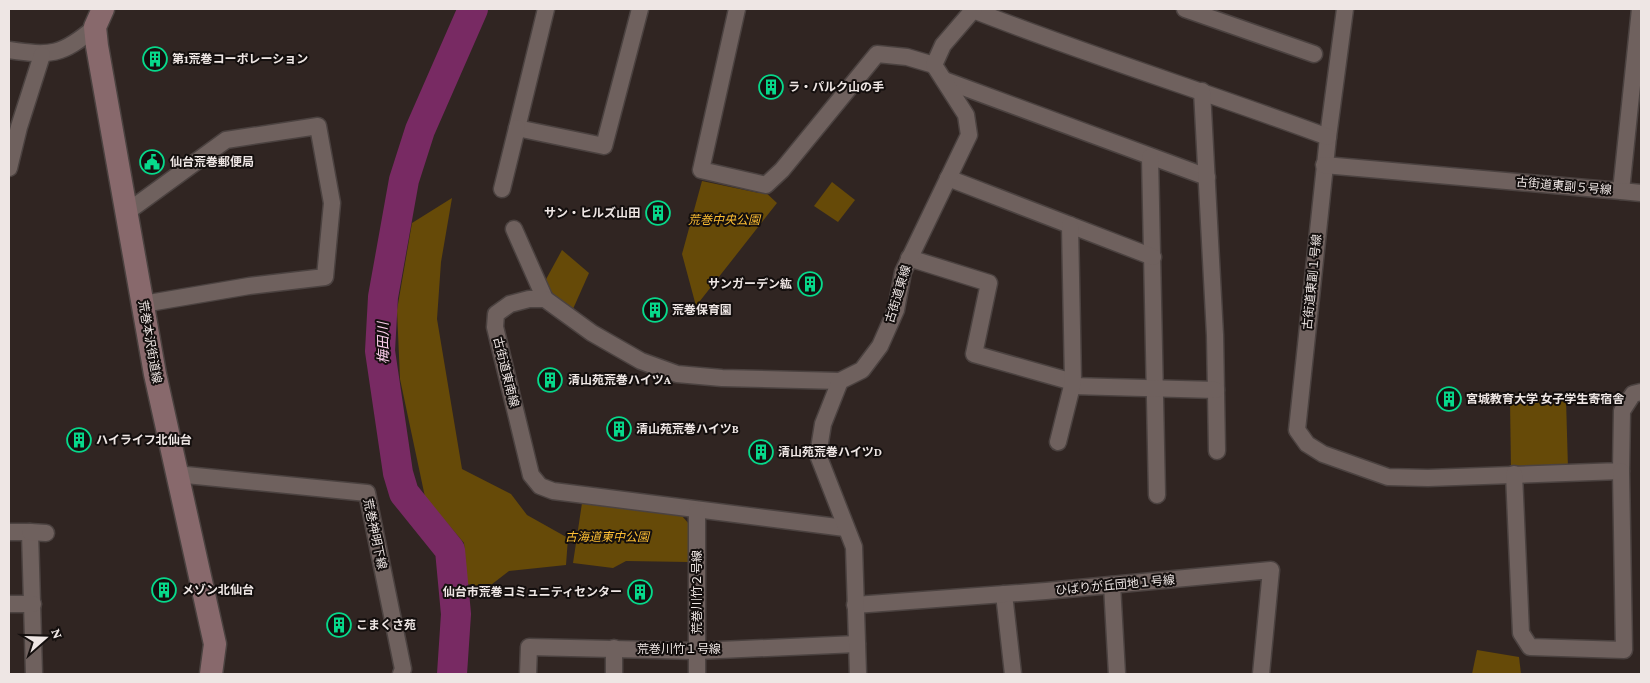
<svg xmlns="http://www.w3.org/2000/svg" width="1650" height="683" font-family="'Crimson Pro','Noto Sans JP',serif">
<rect width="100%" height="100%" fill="#302522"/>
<g fill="#664a08">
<path d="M702,181L759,193L763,190L777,203L696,306L682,254Z"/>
<path d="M832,182L855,200L838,222L814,206Z"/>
<path d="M452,198L441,262L437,319L462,469L511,494L527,515L568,538L566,565L509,571L487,588L467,584L464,543L425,497L400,379L397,310L412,223Z"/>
<path d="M562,250L589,273L573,309L546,290L544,283Z"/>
<path d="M1566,399L1568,469L1511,470L1510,400Z"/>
<path d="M582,503L682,516L689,524V562L626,561L613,568L573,563Z"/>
<path d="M1477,650L1519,657L1521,674H1472Z"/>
</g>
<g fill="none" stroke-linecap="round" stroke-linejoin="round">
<path stroke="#782a63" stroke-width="30" d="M452,674L456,614L450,550L404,493L398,473L380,351L383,297L404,180L420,130L473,9"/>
<g stroke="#4b4240" stroke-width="19">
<g id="street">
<path d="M546,9L517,128L604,146L640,9"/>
<path d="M737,9L701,170L766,185L782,170L877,54L907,57L934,65"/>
<path d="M1185,9L1314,54"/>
<path d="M1345,9L1328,137L1297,430L1307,444L1323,454L1388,477L1428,478L1621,471L1622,411L1633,394L1641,392"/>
<path d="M973,10C1090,56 1210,93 1328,137"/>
<path d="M9,50C50,56 62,56 95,27"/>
<path d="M944,80L1207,177"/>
<path d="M1202,91L1215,335L1217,451"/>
<path d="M1150,157L1157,495"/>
<path d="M1324,165L1621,191L1640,9"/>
<path d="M9,168L19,127L42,55"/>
<path d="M948,178L1153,257"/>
<path d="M502,189L517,128"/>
<path d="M1621,191L1641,193"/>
<path d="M127,212L226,140L318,126L332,203L325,277L249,286L143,304"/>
<path d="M514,229L545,299"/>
<path d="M909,258L989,283L974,354L1073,382"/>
<path d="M840,381L722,378L677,374L641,361L592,333L545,299H529L510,304L496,314L495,327L531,475L540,486L553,491L845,528"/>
<path d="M1072,386L1216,390"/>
<path d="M1058,442L1073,382L1070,225"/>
<path d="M176,474L367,493L403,669L401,674"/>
<path d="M1514,474L1521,633L1530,647L1624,650L1621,471"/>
<path d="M9,532H30L34,674"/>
<path d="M30,532L46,533"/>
<path d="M1112,585L1117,674"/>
<path d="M1004,594L1013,674"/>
<path d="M9,604H33"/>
<path d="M855,605L1046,591L1271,570L1261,674"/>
<path d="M528,674L529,647L697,651L857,644"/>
<path d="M614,674V648"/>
<path d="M697,674V511"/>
<path d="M858,674L854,547L818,455L823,424L840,381L862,370L880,346L896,310L903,272L969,135L966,115L934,65L943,45L974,9"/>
</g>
</g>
<g stroke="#4b4240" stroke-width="25">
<path id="secondary" d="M103,9L95,27L97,46L155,374L215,644L211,674"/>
</g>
<use href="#street" stroke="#6f615e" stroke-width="16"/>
<use href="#secondary" stroke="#88696c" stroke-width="22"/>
</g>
<defs>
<g id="building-ring" transform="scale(1.25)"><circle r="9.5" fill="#140f0e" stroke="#07d98b" stroke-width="1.5"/><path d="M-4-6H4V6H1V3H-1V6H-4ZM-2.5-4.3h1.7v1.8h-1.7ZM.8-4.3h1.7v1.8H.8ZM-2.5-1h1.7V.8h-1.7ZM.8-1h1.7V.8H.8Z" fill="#07d98b"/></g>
<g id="civic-ring" transform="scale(1.25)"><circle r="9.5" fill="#140f0e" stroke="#07d98b" stroke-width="1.5"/><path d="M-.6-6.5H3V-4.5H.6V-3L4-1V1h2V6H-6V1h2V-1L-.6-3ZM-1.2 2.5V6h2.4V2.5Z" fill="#07d98b"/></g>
</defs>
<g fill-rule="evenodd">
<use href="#building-ring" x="155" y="59"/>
<use href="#building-ring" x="771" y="87"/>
<use href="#civic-ring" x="152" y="162"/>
<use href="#building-ring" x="658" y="213"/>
<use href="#building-ring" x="810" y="284"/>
<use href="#building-ring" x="655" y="310"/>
<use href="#building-ring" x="550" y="380"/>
<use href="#building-ring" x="1449" y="399"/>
<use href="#building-ring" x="619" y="429"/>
<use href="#building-ring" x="79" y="440"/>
<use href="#building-ring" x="761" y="452"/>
<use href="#building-ring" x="164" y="590"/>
<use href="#building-ring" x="640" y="592"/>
<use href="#building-ring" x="339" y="625"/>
</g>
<g text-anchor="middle" stroke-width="4" stroke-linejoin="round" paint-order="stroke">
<g font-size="12" font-weight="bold" fill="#eee6e4" stroke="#140f0e" text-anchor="start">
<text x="172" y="63">第1荒巻コーポレーション</text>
<text x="788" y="91">ラ・パルク山の手</text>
<text x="170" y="166">仙台荒巻郵便局</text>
<text x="640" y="217" text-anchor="end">サン・ヒルズ山田</text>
<text x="792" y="288" text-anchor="end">サンガーデン紘</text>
<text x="672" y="314">荒巻保育園</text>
<text x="568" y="384">清山苑荒巻ハイツA</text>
<text x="1466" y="403">宮城教育大学 女子学生寄宿舎</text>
<text x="636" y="433">清山苑荒巻ハイツB</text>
<text x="96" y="444">ハイライフ北仙台</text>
<text x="778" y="456">清山苑荒巻ハイツD</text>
<text x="182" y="594">メゾン北仙台</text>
<text x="622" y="596" text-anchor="end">仙台市荒巻コミュニティセンター</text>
<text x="356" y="629">こまくさ苑</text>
</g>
<g font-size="12" fill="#eee6e4" stroke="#140f0e">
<text transform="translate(1564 186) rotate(5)" y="4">古街道東副５号線</text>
<text transform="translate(1312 282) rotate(-84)" y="4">古街道東副１号線</text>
<text transform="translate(898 294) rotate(-73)" y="4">古街道東線</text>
<text transform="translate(150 342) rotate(80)" y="4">荒巻本沢街道線</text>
<text transform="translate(506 372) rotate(76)" y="4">古街道東南線</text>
<text transform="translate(375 534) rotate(78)" y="4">荒巻神明下線</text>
<text transform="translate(1115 585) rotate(-5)" y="4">ひばりが丘団地１号線</text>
<text transform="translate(697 592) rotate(-90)" y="4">荒巻川竹２号線</text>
<text x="679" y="653">荒巻川竹１号線</text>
</g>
<g font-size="12" font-style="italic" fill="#fcbe33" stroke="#140f0e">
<text x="724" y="224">荒巻中央公園</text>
<text x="607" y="541">古海道東中公園</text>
</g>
<g font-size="14" font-style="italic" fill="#fdcfed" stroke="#140f0e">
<text transform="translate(383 343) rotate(-91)" y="5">梅田川</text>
</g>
</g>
<rect width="1650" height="683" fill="none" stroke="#eee6e4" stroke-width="20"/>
<g transform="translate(45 638) rotate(70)" stroke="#140f0e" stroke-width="4" paint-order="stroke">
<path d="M0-4L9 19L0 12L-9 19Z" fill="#eee6e4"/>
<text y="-8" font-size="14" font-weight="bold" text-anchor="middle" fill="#eee6e4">N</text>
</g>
</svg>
